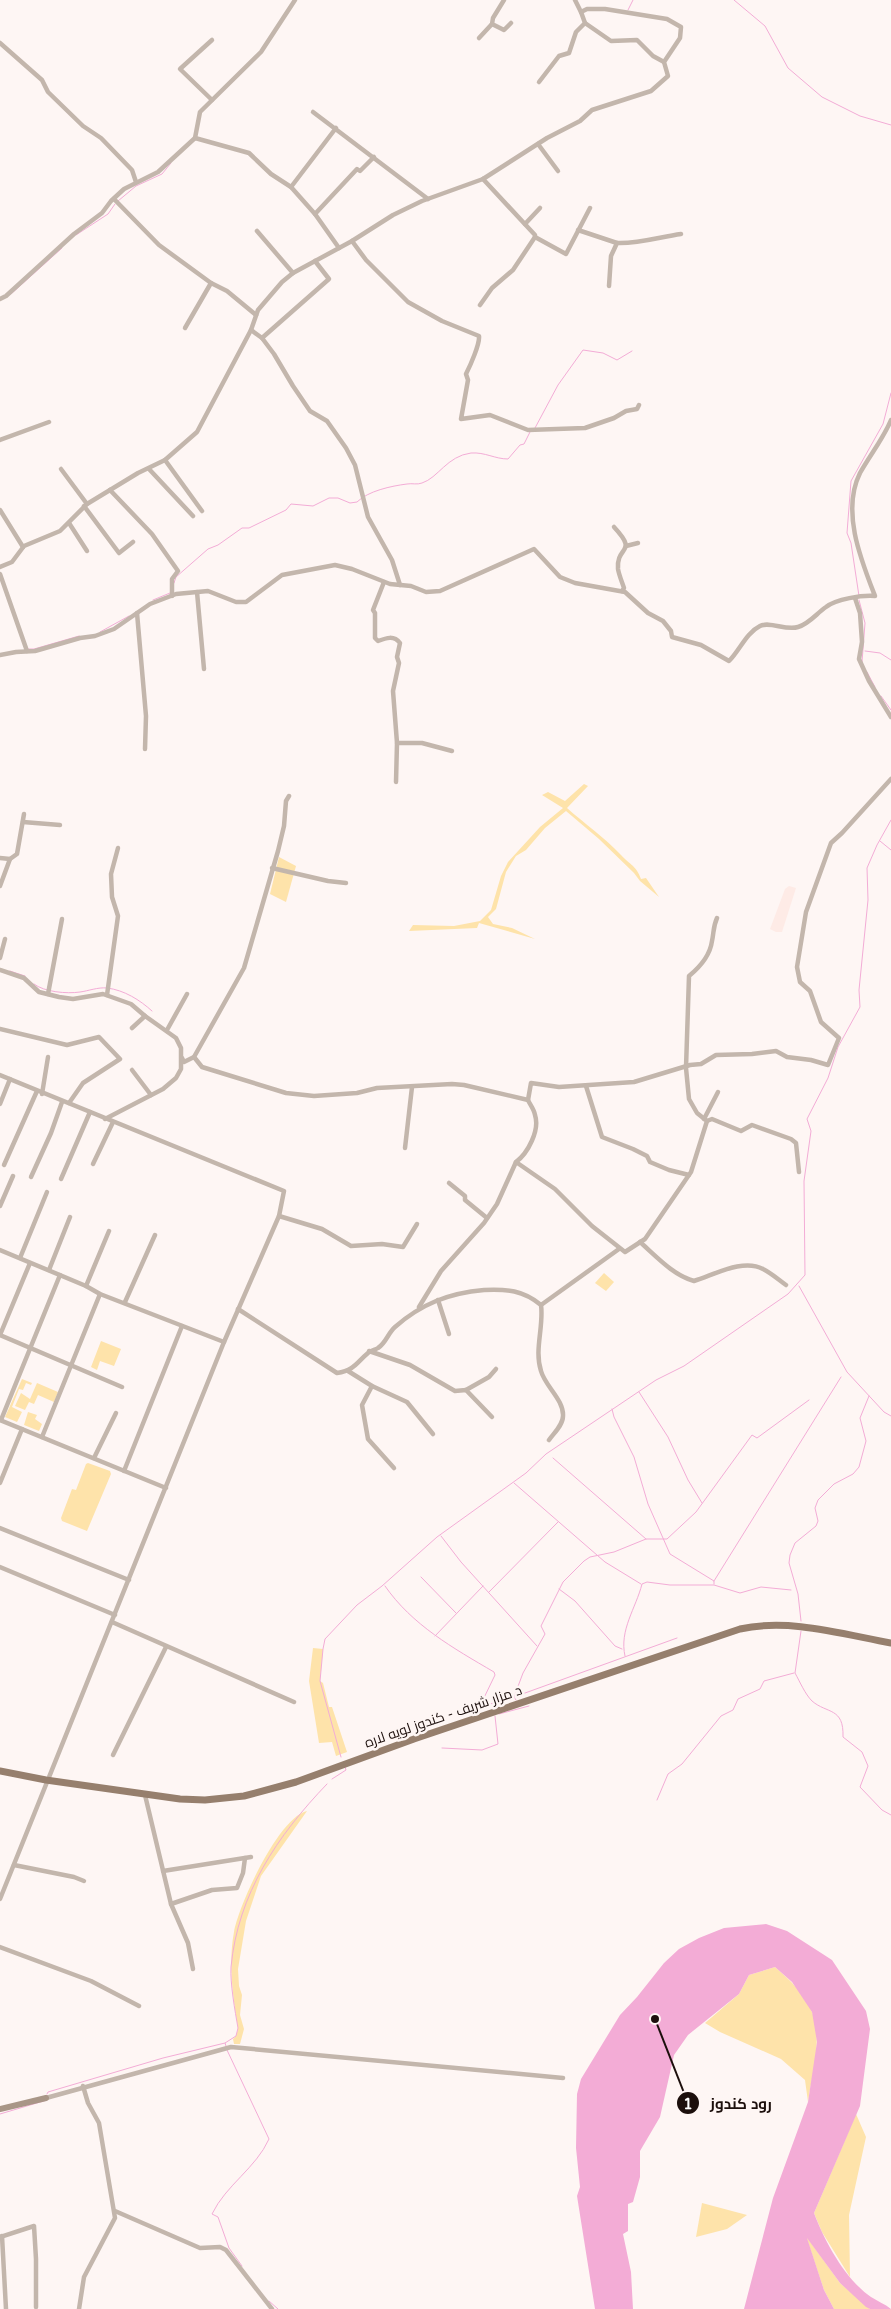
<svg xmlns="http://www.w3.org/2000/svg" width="891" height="2309" font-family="'Varela Round',Cairo,sans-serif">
<rect width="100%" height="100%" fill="#fef6f4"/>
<path fill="#feebe6" d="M789,886L796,888L782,932H776L770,929L785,889Z"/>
<g fill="#fee3aa">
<path d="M584,784L588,786L567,808C585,824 604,837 621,855C630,865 636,865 641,879L646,878L659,897L640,881L634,873L599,839L566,811L545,828L526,850L516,856L506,872L496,909L488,917L493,924L512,928L535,939L479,923L477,928L409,931L413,925L454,926L480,921L491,910L501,876L508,862L540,827L563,808L542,795L548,792L565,801Z"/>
<path d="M279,857L296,866L286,902L270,894Z"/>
<path d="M604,1273L614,1282L606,1291L595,1283Z"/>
<path d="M101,1341L121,1349L114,1366L100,1361L97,1370L91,1367Z"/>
<path d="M22,1379L32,1383L31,1385L26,1383L23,1390L19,1389L12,1407L22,1412L17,1422L5,1417Z"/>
<path d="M37,1383L58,1392L54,1402L38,1395L34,1404L29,1402L25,1410L15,1406L21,1393L30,1399Z"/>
<path d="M28,1412L37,1415L35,1419L42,1424L39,1431L24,1425Z"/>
<path d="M88,1463L110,1471L111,1474L87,1531L62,1521L61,1518L72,1489L76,1490L86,1464Z"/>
<path d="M313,1648L323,1649L320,1681L323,1683L329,1707H332L347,1752L336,1756L332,1742L319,1743L309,1681Z"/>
<path d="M307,1811L261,1876L246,1921L238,1969L239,1986L242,1995L240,2015L244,2029L240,2044H234L233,2039L236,2036L238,2028C233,1997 228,1964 234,1932C239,1904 279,1817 307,1811Z"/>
<path d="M775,1967C789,1979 806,1995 812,2012C823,2039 812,2074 808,2102L805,2080L781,2059L720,2032L705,2023L739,1994L749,1975Z"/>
<path d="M856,2114L866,2137L849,2215L850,2277L822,2232L814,2213Z"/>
<path d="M702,2203L747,2215L727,2229L696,2237Z"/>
<path d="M806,2236L840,2283L870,2309H834L824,2290Z"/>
</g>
<path fill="#f3acd6" d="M766,1924L787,1931L832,1960L866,2011L870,2029L860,2106L814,2213C825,2242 845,2279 871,2297C877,2301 885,2304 891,2309H870L866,2307L840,2283L807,2238L824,2290L834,2309H744L773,2198L808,2102L817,2042L812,2012L792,1982L775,1967L749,1975L739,1994L688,2035L674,2055L660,2117L640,2151V2177L633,2202L628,2204V2231L623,2234L631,2272L633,2309H595L577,2196L580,2187L576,2148L577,2094L581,2079L620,2015L637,1997L664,1963L679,1949L699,1938L724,1928Z"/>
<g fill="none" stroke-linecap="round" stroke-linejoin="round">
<g stroke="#f3acd6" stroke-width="1">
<path d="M734,0L765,26L788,68L822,97L860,116L891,125"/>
<path d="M628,10L633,0"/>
<path d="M118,201L136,186L162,174L171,163"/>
<path d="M76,235L108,214L115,204"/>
<path d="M11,294L62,248"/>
<path d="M535,428L558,385L583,350L603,353L617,360L632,351"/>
<path d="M174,583L176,577L208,549L218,545L242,528H249L286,510L291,504L313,506L329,498H338L350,503L357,502C368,491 391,486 407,484C412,483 417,485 422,483C438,478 447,456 471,453C485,452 495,459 508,459L520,445L524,444L530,432"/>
<path d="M859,596L851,543L847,533L851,481L883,424L891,393"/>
<path d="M153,600L170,593"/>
<path d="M859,600L865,623L862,662"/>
<path d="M100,632L129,616"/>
<path d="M27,649H34L79,636"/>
<path d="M865,651L880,653L891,660"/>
<path d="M867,672L875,687"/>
<path d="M881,696L891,710"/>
<path d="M880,841L891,850"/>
<path d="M10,971L25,976"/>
<path d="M34,984C44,992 67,994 80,992C88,991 98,987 107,988C124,990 140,1000 152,1011"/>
<path d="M799,1286L847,1372L884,1412L891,1416"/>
<path d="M639,1392L668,1437L688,1480L702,1503"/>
<path d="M612,1409L614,1417L634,1457L648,1504L670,1554L714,1581V1584"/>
<path d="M553,1458L646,1539"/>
<path d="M514,1483L605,1562L641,1584"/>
<path d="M441,1536L461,1562L537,1646"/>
<path d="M421,1577L456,1613"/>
<path d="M714,1581L841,1377"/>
<path d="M385,1586C412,1625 453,1648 494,1672L495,1675L480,1706"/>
<path d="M559,1589L575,1601L615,1646L622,1649"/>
<path d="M489,1592L558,1522"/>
<path d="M801,1621L798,1594L789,1563L790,1555L795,1543L816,1526L818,1521L815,1508L818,1500L834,1484L853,1474L859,1467L866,1441L860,1418L869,1396"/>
<path d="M801,1631L795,1673C800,1682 805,1694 812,1701C827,1714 844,1707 843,1737L862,1752L868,1766L860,1787L882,1810L891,1815"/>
<path d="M435,1636L483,1586"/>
<path d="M625,1656C619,1630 636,1608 642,1584L647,1582L670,1585H714L740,1593L761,1587L791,1590"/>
<path d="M516,1700L514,1697L523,1673L545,1634L541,1626L563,1582L584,1561L590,1557L614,1552L646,1539H667L696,1512L752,1435L757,1438L809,1400"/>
<path d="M470,1710L514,1697L677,1638"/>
<path d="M499,1714L529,1706"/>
<path d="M442,1748L482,1750L498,1744L495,1716"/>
<path d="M341,1757L320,1681L323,1649L325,1639L357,1605L382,1586L437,1537L526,1473L546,1454L656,1380L684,1366L788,1294L805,1275L804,1181L811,1131L807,1119L828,1078L838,1047L860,1007L859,990L868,900L867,868L877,845L891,820"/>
<path d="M332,1779L346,1770L345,1767"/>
<path d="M657,1800L668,1774L682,1764L721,1716L733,1710L738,1699L760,1689L764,1681L794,1673"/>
<path d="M226,2046L225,2043L236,2036L238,2028C235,2011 230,1983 231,1967C238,1894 277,1836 327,1784"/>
<path d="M227,2050L269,2139C256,2168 226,2185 212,2214L218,2217L229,2248L242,2266"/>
<path d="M47,2094L48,2092L163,2058L225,2043"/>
<path d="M0,2114L47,2100"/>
<path d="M269,2301L278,2309"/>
</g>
<g stroke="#c3b6ac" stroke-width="4.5">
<path d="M504,0L493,18L492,24L504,30L511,23"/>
<path d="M585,23L611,41L637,40L653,56L664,62"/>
<path d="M479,38L492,24"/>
<path d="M0,43L42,80L48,92L83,126L101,138L132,170L136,182"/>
<path d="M539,82L559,56L569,53L576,32L585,23L581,12"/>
<path d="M212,100L180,69L212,40"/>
<path d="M313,112L428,199"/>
<path d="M195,138L249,153L271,174L291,187L315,214L339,248"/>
<path d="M538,144L558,171"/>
<path d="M483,179L535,235V237L566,254L590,208"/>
<path d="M291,187L336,128"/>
<path d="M114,199L159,245L211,283L227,291L256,315"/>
<path d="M315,214L357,169L360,171L374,157"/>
<path d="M525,224L540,208"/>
<path d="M578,230L617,243"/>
<path d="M257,231L293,273"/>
<path d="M352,241L366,260L408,302L442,321L479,336C480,344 470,366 466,374L468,380L461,419L490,415L528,430L585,428L614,418L626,411L637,409L639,405"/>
<path d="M609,286L611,256L617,243C638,244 660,237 681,234"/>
<path d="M0,299L6,296L74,234L102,213L111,201L124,189L158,172L195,138L200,112L261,52L295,0"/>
<path d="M480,305L492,288L513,270L535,237"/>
<path d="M185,328L211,283"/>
<path d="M251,330L262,338L274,354L293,386L310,411L327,421L346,448L355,465L368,517L392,560L400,585"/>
<path d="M262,338L329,279L315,261"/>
<path d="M0,440L49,422"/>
<path d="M165,460L202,511"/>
<path d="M61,469L87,504"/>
<path d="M149,469L193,516"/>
<path d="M110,490L152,534L178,571L172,579V596"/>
<path d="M84,506L119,553L133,542"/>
<path d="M0,510L23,547"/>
<path d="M69,523L87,551"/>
<path d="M614,527C639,554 616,545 618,569C619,575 622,582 624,588L622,591"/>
<path d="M626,546L638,543"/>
<path d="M0,567L12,562L24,546L60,531L87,504L138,473L165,460L197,432L251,330L258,310L282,282L293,273L352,241L393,215L422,201L483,179L547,138L580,121L592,110L651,91L668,76L664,62L680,38L681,27L667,19L605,9H587L581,12L575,0"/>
<path d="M0,574L27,651"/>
<path d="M384,582L373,610L375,613V638L378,641C386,638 394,635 400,643L397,657L399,663L393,691L397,743H422L452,751"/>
<path d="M197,592L204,669"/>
<path d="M855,598L860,613L862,642L859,659L869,681L891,717"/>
<path d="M137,613L146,716L145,749"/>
<path d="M0,655L16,652L35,651L80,638L95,636L114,629L150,604L176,594L208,591L236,602H246L282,575L335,565L352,569L390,584L411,586L426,592L440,591L534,549L560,577L575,583L625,592L648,613L663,621L671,631L672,637L701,645L729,661C740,650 746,633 760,626C770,621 786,631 798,627C809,624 817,613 826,607C836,599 862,595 875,596C861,560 841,511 860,473C870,455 883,439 891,420"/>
<path d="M396,782L397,743"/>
<path d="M23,822L60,825"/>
<path d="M0,858L10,859L0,886"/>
<path d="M10,859L17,854L24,814"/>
<path d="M272,868L328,881L346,883"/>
<path d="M0,958L5,939"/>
<path d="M0,970L24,978L39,992L59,997L73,999L103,994L131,1004L145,1016L176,1038L181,1048V1069L176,1078L163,1089L105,1119"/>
<path d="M48,994L62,919"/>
<path d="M107,995L118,916L112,897L111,874L118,848"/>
<path d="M132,1028L145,1016"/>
<path d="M0,1029L67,1045L99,1037L120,1059L83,1083L69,1103"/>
<path d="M167,1030L187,994"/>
<path d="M194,1057L202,1067L286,1093L314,1096L357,1093L377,1088L452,1084L464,1085L528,1100"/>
<path d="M182,1058L184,1062L194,1057L244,968L278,851L284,826L286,801L289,796"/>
<path d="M132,1070L151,1095"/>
<path d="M0,1075L284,1191L279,1216L224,1342L0,1899"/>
<path d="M586,1086L602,1137L633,1149L647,1156L650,1162L669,1170L689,1175"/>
<path d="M42,1094L48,1057"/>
<path d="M0,1104L10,1079"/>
<path d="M704,1119L718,1092"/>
<path d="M707,1121L712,1119L741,1131L752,1125L791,1139L796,1143L799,1172"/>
<path d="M405,1148L412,1087"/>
<path d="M516,1162L555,1189L592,1226L625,1252L645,1239L691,1172L707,1121L697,1113L689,1099L686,1068L689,976C700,967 710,956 712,941C714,932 713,927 717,918"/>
<path d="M93,1164L113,1122"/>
<path d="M4,1165L37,1091"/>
<path d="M31,1177L51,1133L62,1102"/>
<path d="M61,1179L90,1112"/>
<path d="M449,1183L465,1196V1200L487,1218"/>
<path d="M0,1206L13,1176"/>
<path d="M279,1216L322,1229L351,1246L382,1244L403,1247L417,1224"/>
<path d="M640,1242C657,1257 673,1275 694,1281C714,1275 743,1258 763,1269C771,1273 779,1280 786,1285"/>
<path d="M0,1250L86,1286L100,1294L224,1342"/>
<path d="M20,1258L47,1192"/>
<path d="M49,1270L70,1217"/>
<path d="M86,1286L109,1231"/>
<path d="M438,1300L449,1334"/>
<path d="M125,1302L155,1235"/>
<path d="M541,1305L619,1249"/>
<path d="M419,1307L441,1271L484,1223L497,1204L516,1162C528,1153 540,1130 535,1115C534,1109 530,1105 528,1100L531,1083L559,1087L634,1082L690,1065L701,1064L716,1055L752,1054L776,1051L787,1057L811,1060L828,1065L839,1038L821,1022L810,991L800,982L797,967L806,912L831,843L842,833L891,779"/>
<path d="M238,1309L337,1373C355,1370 356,1363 368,1353C371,1350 375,1350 378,1348C386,1343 388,1333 395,1327C421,1304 449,1293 484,1290C507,1289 523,1290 541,1305C544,1326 534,1350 541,1371C545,1386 564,1400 563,1416C563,1425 554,1433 549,1440"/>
<path d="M0,1335L122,1387"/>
<path d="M0,1335L30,1263"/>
<path d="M369,1351L410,1365L455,1391L466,1390L492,1417"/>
<path d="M348,1371L372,1386L407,1402L433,1434"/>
<path d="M372,1386L362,1405L368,1439L394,1468"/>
<path d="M466,1390L489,1377L496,1369"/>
<path d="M0,1420L166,1488"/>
<path d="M1,1420L60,1275"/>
<path d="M42,1437L100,1294"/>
<path d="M94,1458L116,1413"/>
<path d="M124,1471L182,1326"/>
<path d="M0,1483L22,1429"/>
<path d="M0,1528L129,1580"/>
<path d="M0,1567L115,1615"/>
<path d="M112,1622L294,1702"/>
<path d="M113,1755L166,1647"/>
<path d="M145,1795L171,1904L188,1943L193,1969"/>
<path d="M14,1865L74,1877L84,1881"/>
<path d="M163,1871L251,1857"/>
<path d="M171,1904L212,1890L237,1888L243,1873L245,1858"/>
<path d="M0,1947L91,1981L139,2006"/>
<path d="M46,2098L231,2047L563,2078"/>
<path d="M115,2211L200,2248L220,2247L226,2250L272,2309"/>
<path d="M2,2236L6,2309"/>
<path d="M0,2237L34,2226L36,2259V2307"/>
<path d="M79,2309L84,2277L115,2218L99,2123L88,2103L83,2086"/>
</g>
<path stroke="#a99687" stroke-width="6" d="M0,2109L46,2098"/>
<path stroke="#967f6d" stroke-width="7" d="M0,1771L46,1780L180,1799L205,1800L244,1796L296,1782L414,1739L740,1629C789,1618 842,1634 891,1643"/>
</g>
<g text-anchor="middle" stroke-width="5" stroke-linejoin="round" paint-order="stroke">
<g font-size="14" fill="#1c0f0c" stroke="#fef6f4">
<text transform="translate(443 1716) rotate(-19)" y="5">د مزار شریف - کندوز لویه لاره</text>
</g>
</g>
<path fill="none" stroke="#1c0f0c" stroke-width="2" d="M655 2019L688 2103"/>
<g fill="#1c0f0c" stroke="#fef6f4" stroke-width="2">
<circle cx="655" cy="2019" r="5"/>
<circle cx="688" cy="2103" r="12"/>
</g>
<g font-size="15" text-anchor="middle" font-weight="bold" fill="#fff">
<text x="688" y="2109">1</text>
</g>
<g font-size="15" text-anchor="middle" font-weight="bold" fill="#1c0f0c" stroke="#fef6f4" stroke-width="5" stroke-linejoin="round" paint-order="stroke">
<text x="741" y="2109">رود کندوز</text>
</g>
</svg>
